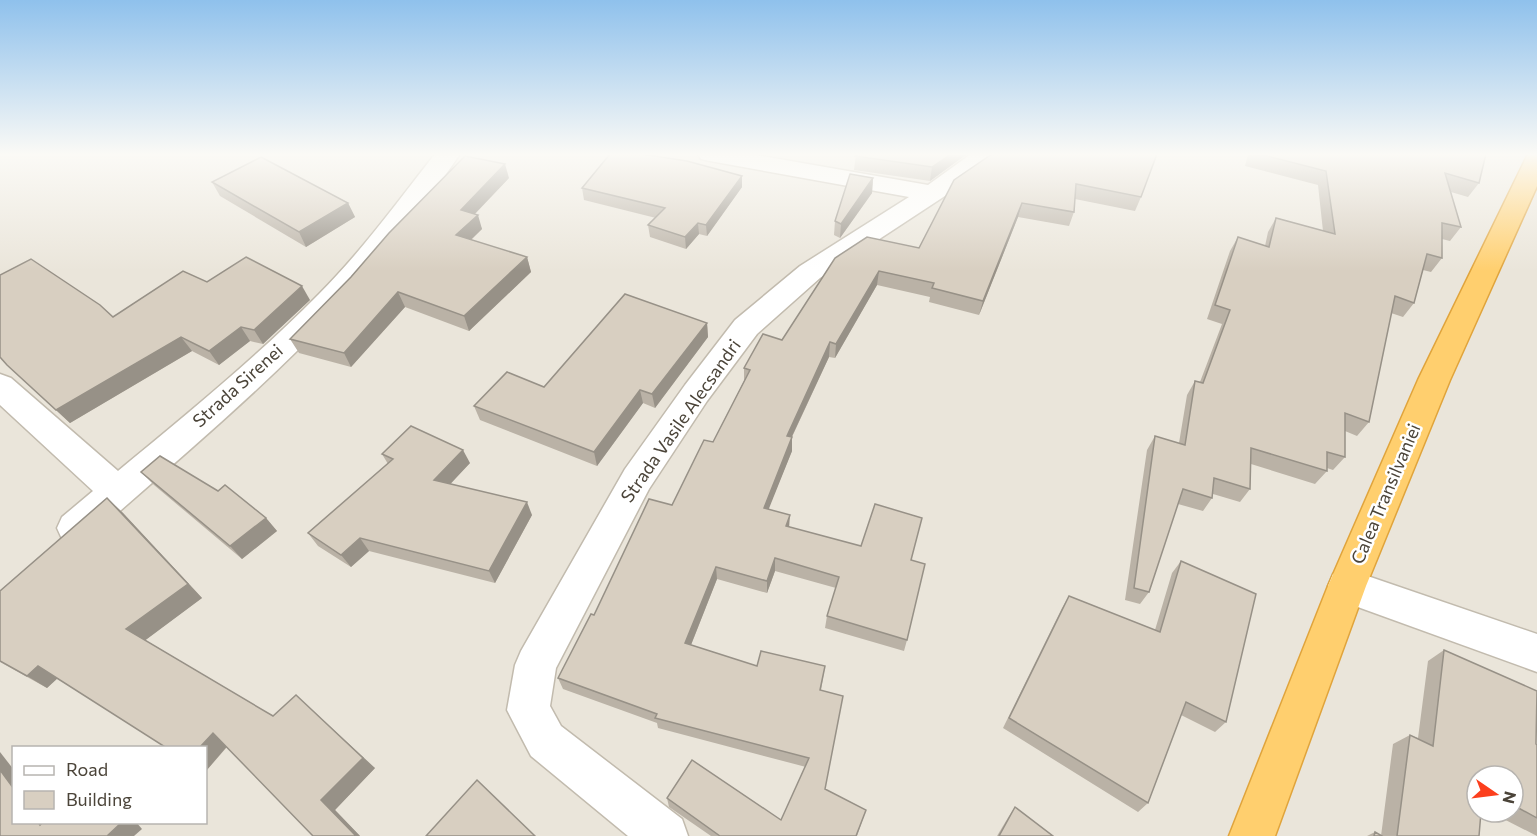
<svg xmlns="http://www.w3.org/2000/svg" width="1537" height="836" font-family="Commissioner,sans-serif">
<rect width="100%" height="100%" fill="#f6f3ec"/>
<path fill="#eae5da" fill-rule="evenodd" d="M0,154H1537V836H0ZM14,748H206V822H14ZM1477,776H1513V812H1477Z"/>
<g fill="none" stroke-linecap="round" stroke-linejoin="round">
<g stroke="#c2bbae" stroke-width="3">
<g id="street">
<path d="M435,154H460C424,207 383,261 339,308C261,391 173,464 88,539L75,544L62,539L57,528L62,517L93,491L0,405V374L11,378L118,471C187,414 257,357 319,294C362,251 398,201 435,154Z"/>
<path d="M698,154H750L928,185L971,154H996L987,166L954,190L820,278L757,334L707,401L649,489L556,668L550,706L561,726L682,819L688,836H628L531,756L507,710L515,665L521,651L625,469L685,385L735,320L800,266L909,197L710,161L701,159Z"/>
<path d="M1347,569L1537,634V672L1333,598L1328,586L1333,574Z"/>
</g>
</g>
<g stroke="#e0a43c" stroke-width="3">
<path id="highway" d="M1528,154H1537V186L1450,380L1366,586L1275,836H1229L1328,586L1418,380Z"/>
</g>
<use href="#street" fill="#fff" fill-rule="evenodd"/>
<use href="#highway" fill="#ffcf6e" fill-rule="evenodd"/>
</g>
<g fill="#bab2a6">
<path d="M856,154H967L930,181L854,170Z"/>
<path d="M992,154L1141,197L1135,211L1075,199L1074,212L1069,226L1018,217L979,315L929,302L930,297L877,285L835,358L829,357L792,437V451L768,509L790,527L911,560L907,640L904,651L825,628L827,616L836,588L775,571L767,593L717,579L691,645L757,666H825L821,690L825,789L866,810L857,836H711L669,807L667,798L781,820L806,767L658,728L657,723L563,689L558,678L594,615L672,505L713,442L744,381V368L782,340L835,258L919,248Z"/>
<path d="M1248,154H1486L1479,183L1468,197L1451,192L1461,227L1450,241L1442,239V258L1431,272L1423,270L1414,303L1403,317L1391,313L1369,422L1357,436L1345,431V457L1333,470L1327,468V471L1315,484L1251,464L1250,489L1240,502L1213,494L1212,498L1203,511L1178,504L1149,592L1140,604L1125,600L1147,450L1155,436L1179,443L1187,395L1195,381L1200,382L1222,324L1207,319L1230,251L1238,237L1265,246L1268,232L1276,218L1323,231L1318,185L1245,166Z"/>
<path d="M742,176V187L707,236L699,234L686,249L650,237L648,225L656,218L584,200L582,188Z"/>
<path d="M509,178L475,214L482,229L471,240L527,257L531,272L469,331L405,307L351,367L299,353L290,339L351,277Z"/>
<path d="M873,178L872,193L840,238L834,235L835,221Z"/>
<path d="M212,182L348,203L355,217L306,247L220,196Z"/>
<path d="M207,282L310,300L263,344L250,341L219,365L192,351L70,423L7,365L113,317Z"/>
<path d="M707,323L708,337L655,408L643,403L597,466L480,420L474,406L544,387Z"/>
<path d="M382,454L470,463L450,484L532,515L495,583L369,551L351,567L318,546L308,533L388,464Z"/>
<path d="M141,472L218,491L266,518L277,531L242,559L154,485Z"/>
<path d="M107,498L123,513L202,598L145,640L273,716L375,768L335,810L360,836H313L227,747L206,771L57,678L47,688L0,662V591Z"/>
<path d="M1181,561L1226,722L1215,732L1181,715L1148,803L1138,812L1003,728L1062,608L1069,596L1155,630L1172,573Z"/>
<path d="M1444,650L1537,745V836L1490,812H1513V776H1477L1479,836H1367L1375,832L1381,836L1393,744L1410,735L1418,738L1428,661Z"/>
<path d="M1015,807L1053,836H997L1009,816Z"/>
</g>
<g fill="#979187">
<path d="M951,154H967L930,181L932,167Z"/>
<path d="M505,164L509,178L465,224L461,210Z"/>
<path d="M742,176V187L707,236L706,225Z"/>
<path d="M873,178L872,193L840,238L841,224Z"/>
<path d="M348,203L355,217L306,247L299,232Z"/>
<path d="M1022,203L1018,217L979,315L983,301Z"/>
<path d="M478,215L482,229L461,249L456,235Z"/>
<path d="M698,223L699,234L686,249L685,237Z"/>
<path d="M527,257L531,272L469,331L464,316Z"/>
<path d="M879,271L877,285L835,358L836,344Z"/>
<path d="M302,286L310,300L263,344L254,330Z"/>
<path d="M398,292L405,307L351,367L344,353Z"/>
<path d="M707,323L708,337L655,408L652,394Z"/>
<path d="M241,327L250,341L219,365L209,351Z"/>
<path d="M181,337L192,351L70,423L56,410Z"/>
<path d="M830,342L829,357L786,449L787,436Z"/>
<path d="M640,390L643,403L597,466L594,452Z"/>
<path d="M792,437V451L764,521V508Z"/>
<path d="M463,450L470,463L441,494L434,480Z"/>
<path d="M107,498L123,513L202,598L143,642L126,629Z"/>
<path d="M527,502L532,515L495,583L489,571Z"/>
<path d="M790,515L789,528L786,526Z"/>
<path d="M266,518L277,531L242,559L230,546Z"/>
<path d="M360,538L369,551L351,567L341,555Z"/>
<path d="M775,558V571L767,593V581Z"/>
<path d="M716,567L717,579L687,655L685,643Z"/>
<path d="M38,666L58,678L47,688L27,676Z"/>
<path d="M309,707L375,768L335,810L360,836H356L321,800Z"/>
<path d="M213,733L229,744L206,771V747H200Z"/>
<path d="M0,752L14,770V789L0,770Z"/>
<path d="M122,822H136L142,829L134,836H107Z"/>
</g>
<g fill="#d8cfc1" stroke="#979187" stroke-width="1.5">
<path d="M610,154H642L687,161L742,176L706,225L698,223L685,237L648,225L665,208L582,188Z"/>
<path d="M856,154H951L932,167L855,156Z"/>
<path d="M992,154H1157L1141,197L1076,184L1074,212L1022,203L983,301L932,288L934,283L879,271L836,344L830,342L787,436L792,437L764,508L790,515L786,526L861,546L875,504L922,518L911,560L925,564L907,640L827,616L839,577L775,558L767,581L716,567L685,643L757,666L761,651L825,666L820,690L843,696L825,789L866,810L856,836H720L667,798L692,760L781,820L809,758L655,718L657,714L558,678L591,614L594,615L649,499L672,505L704,440L713,442L750,370L744,368L763,334L782,340L835,258L867,237L919,248L954,180Z"/>
<path d="M1259,154H1486L1479,183L1445,173L1461,227L1442,223V258L1427,254L1414,303L1395,296L1369,422L1345,413V457L1327,452V471L1251,448L1250,489L1214,478L1212,498L1183,489L1149,592L1134,588L1155,436L1185,445L1195,381L1203,383L1230,310L1215,305L1238,237L1269,247L1276,218L1335,234L1326,171Z"/>
<path d="M465,156L505,164L461,210L478,215L456,235L527,257L464,316L398,292L344,353L290,339L351,277L389,233Z"/>
<path d="M261,157L348,203L299,232L212,182Z"/>
<path d="M850,174L873,178L841,224L835,221Z"/>
<path d="M246,257L302,286L254,330L241,327L209,351L181,337L56,410L7,365L0,357V275L31,259L100,305L113,317L183,271L207,282Z"/>
<path d="M625,294L707,323L652,394L640,390L594,452L474,406L507,372L544,387Z"/>
<path d="M411,426L463,450L434,480L527,502L489,571L360,538L341,555L308,533L393,459L382,454Z"/>
<path d="M160,456L218,491L225,485L266,518L230,546L141,472Z"/>
<path d="M107,498L188,584L126,629L273,716L296,695L363,758L321,800L356,836H313L213,733L200,747H165L38,666L27,676L0,661V591Z"/>
<path d="M1181,561L1256,594L1226,722L1186,702L1148,803L1009,718L1069,596L1160,632Z"/>
<path d="M1444,650L1537,691L1536,744L1537,745V818L1513,805V776H1477V812H1481L1479,836H1397L1410,735L1433,746Z"/>
<path d="M0,770L14,789V822H38L40,825L43,822H122L107,836H0Z"/>
<path d="M477,780L535,836H426Z"/>
<path d="M1015,807L1053,836H999Z"/>
<path d="M1375,832L1382,836H1374Z"/>
</g>
<linearGradient id="sky" x2="0" y2="1"><stop stop-color="#8fc1ec"/><stop offset="0.57" stop-color="#fbfaf6"/><stop offset="1" stop-color="#fbfaf6" stop-opacity="0"/></linearGradient>
<rect width="1537" height="271" fill="url(#sky)"/>
<g text-anchor="middle" stroke-width="5" stroke-linejoin="round" paint-order="stroke">
<g font-size="18" fill="#4b4439" stroke="#fff">
<text transform="translate(238 386) rotate(-42)" y="6">Strada Sirenei</text>
<text transform="translate(681 421) rotate(-55)" y="6">Strada Vasile Alecsandri</text>
<text transform="translate(1386 494) rotate(-67)" y="6">Calea Transilvaniei</text>
</g>
</g>
<rect x="12" y="746" width="195" height="78" fill="#ffffff" stroke="#b7b4b0" stroke-width="1.5"/>
<rect x="24" y="766" width="30" height="9" fill="#ffffff" stroke="#b7b4b0" stroke-width="1.5"/>
<text x="66" y="776" font-size="18" fill="#4b4439">Road</text>
<rect x="24" y="791" width="30" height="18" fill="#d8cfc1" stroke="#b7b4b0" stroke-width="1.5"/>
<text x="66" y="806" font-size="18" fill="#4b4439">Building</text>
<g transform="translate(1495 794) rotate(104)"><circle r="28" fill="#ffffff" stroke="#b7b4b0" stroke-width="1.5"/>
<path d="M0-4.5L10 22L0 15L-10 22Z" fill="#fc3f1d"/>
<text y="-9" font-size="16" font-weight="bold" text-anchor="middle" fill="#4b4439">N</text>
</g>
</svg>
